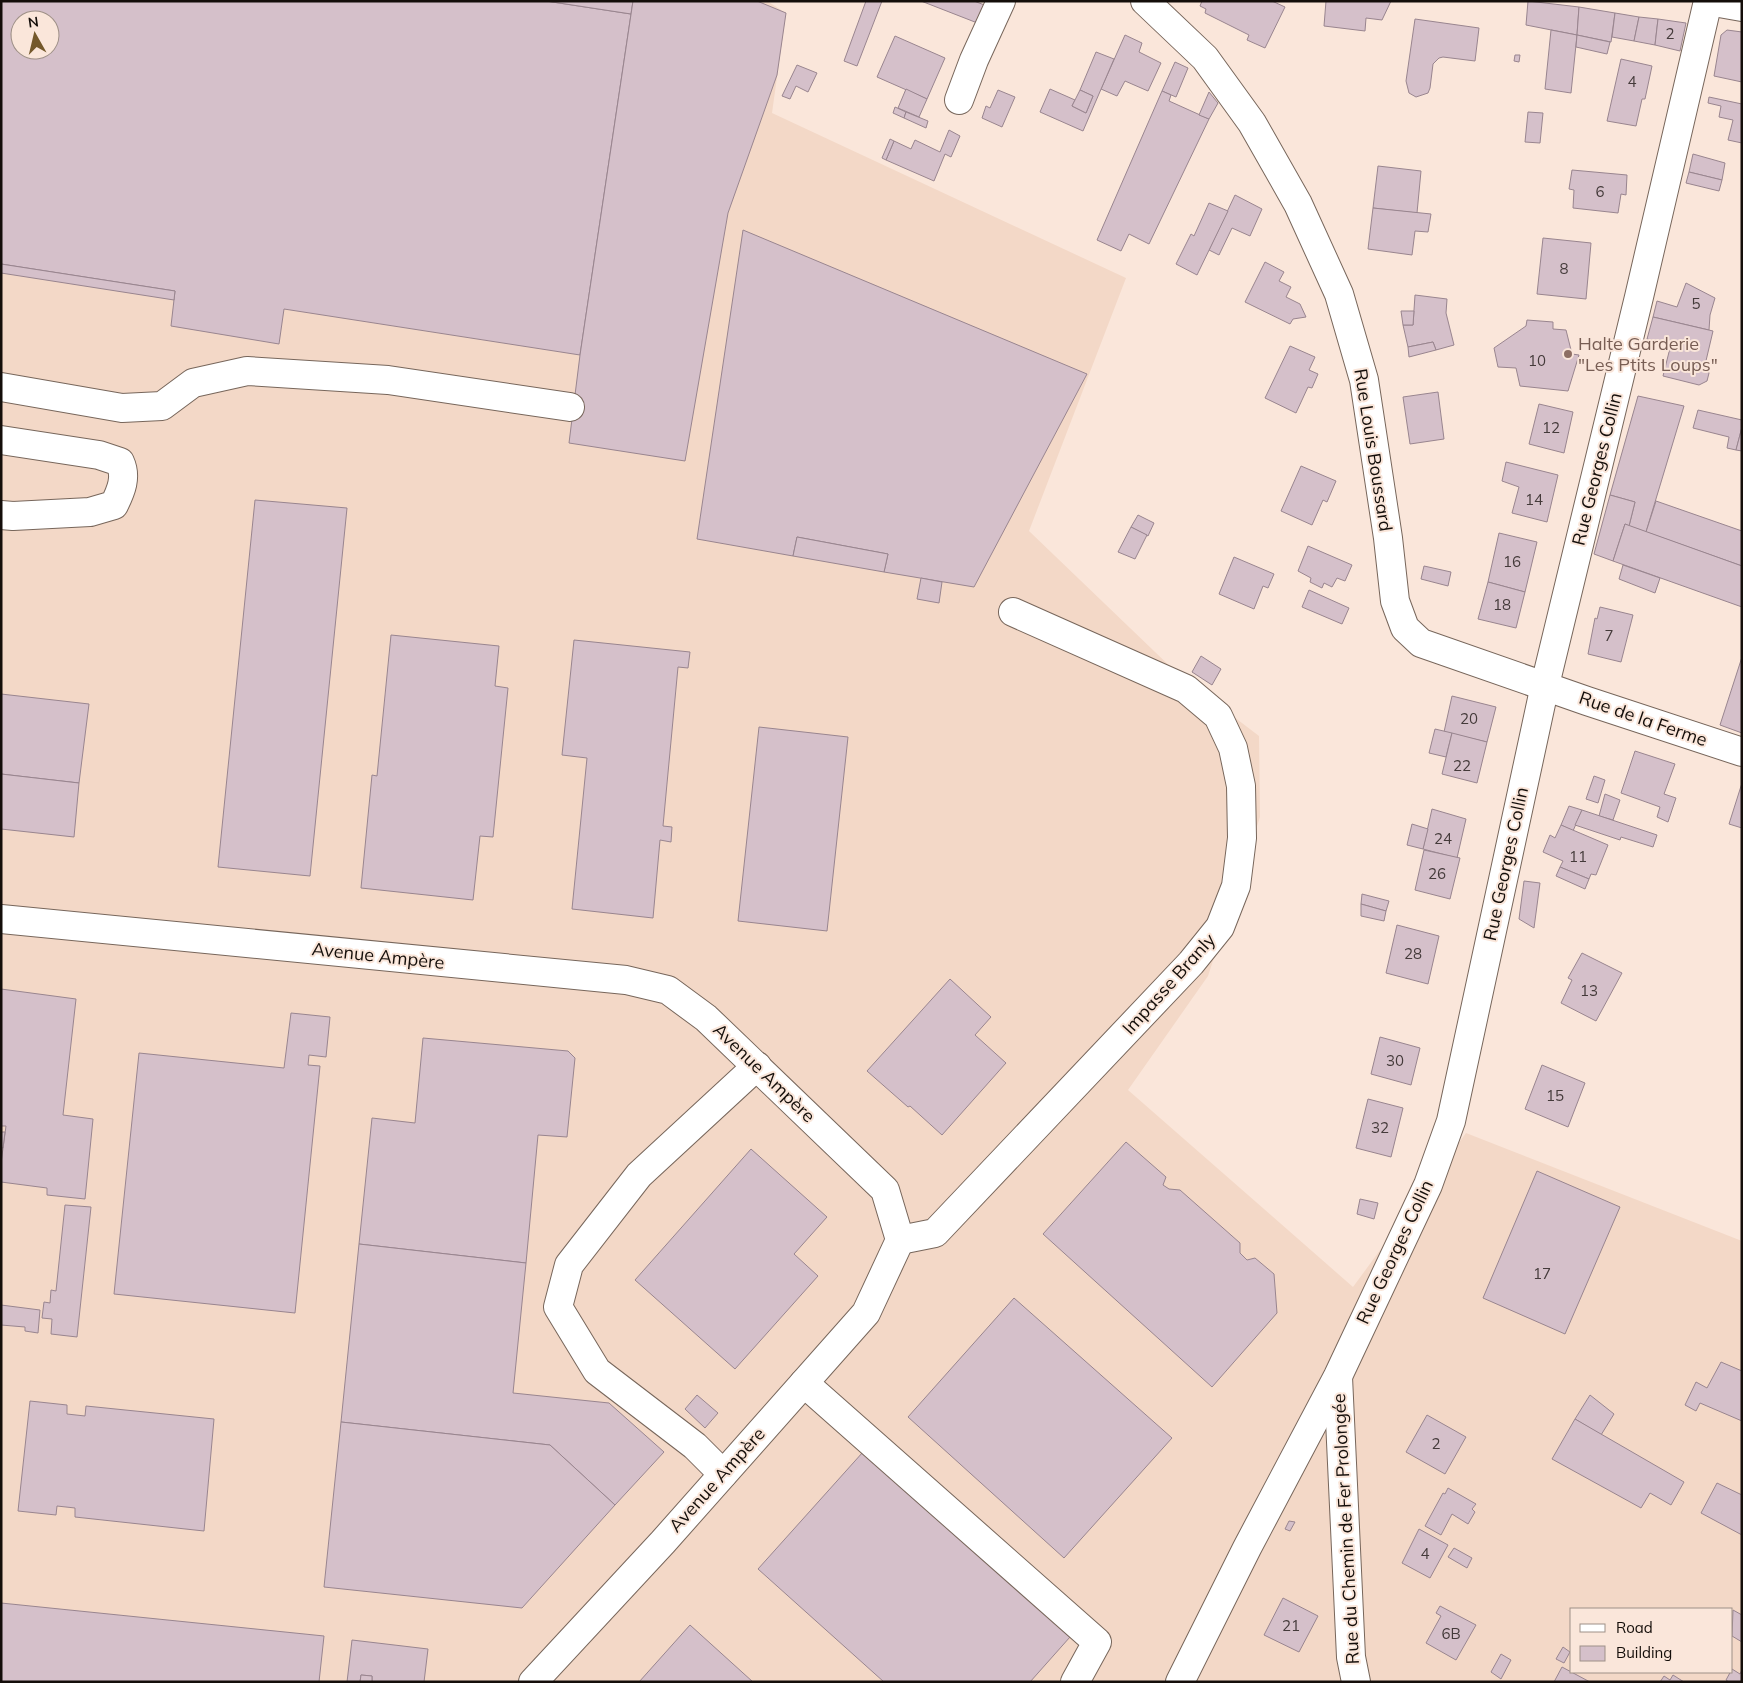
<svg xmlns="http://www.w3.org/2000/svg" width="1743" height="1683" font-family="Mulish,sans-serif">
<rect width="100%" height="100%" fill="#fae6da"/>
<path fill="#f3d8c7" fill-rule="evenodd" d="M1,1H767L786,13L772,113L1126,278L1029,531L1179,675L1259,736L1260,817L1208,976L1128,1090L1353,1287L1466,1133L1742,1241V1682H1ZM20,20H50V50H20ZM1572,1609H1732V1672H1572Z"/>
<g fill="#d5c0ca" stroke="#99858f" fill-rule="evenodd">
<path d="M1,1H546L631,14L580,355L284,309L279,344L171,326L175,291L1,264ZM20,20H50V50H20Z"/>
<path d="M546,1H633L631,14Z"/>
<path d="M633,1H757L786,13L777,75L728,213L685,461L569,443L580,355Z"/>
<path d="M866,1H882L857,66L844,61Z"/>
<path d="M921,1H974L987,6L980,24Z"/>
<path d="M1202,1H1272L1285,7L1265,48L1247,40L1249,35L1205,13L1206,9L1200,6Z"/>
<path d="M1326,1H1391L1382,20L1366,18L1365,31L1324,26Z"/>
<path d="M1528,1L1579,7L1577,35L1526,25Z"/>
<path d="M1579,7L1615,13L1611,42L1577,35Z"/>
<path d="M1615,13L1639,17L1634,41L1612,37Z"/>
<path d="M1639,17L1658,19L1655,45L1634,41Z"/>
<path d="M1415,19L1479,28L1475,61L1443,57L1439,58L1433,64L1430,88L1428,93L1416,97L1409,93L1406,81Z"/>
<path d="M1658,19L1686,23L1680,51L1655,45Z"/>
<path d="M1551,30L1577,35L1571,93L1545,89Z"/>
<path d="M1727,30L1742,32V82L1714,76L1721,35Z"/>
<path d="M1125,35L1142,43L1139,52L1161,63L1148,91L1125,81L1117,96L1101,89Z"/>
<path d="M1577,35L1610,42L1607,54L1576,47Z"/>
<path d="M895,36L945,58L927,99L877,77Z"/>
<path d="M1096,52L1114,59L1083,131L1040,112L1050,89L1075,100L1072,106L1086,113L1093,96L1080,90Z"/>
<path d="M1515,55H1520L1519,62L1514,61Z"/>
<path d="M1621,59L1652,66L1645,99H1642L1636,126L1607,121Z"/>
<path d="M1175,62L1188,68L1176,97L1162,91Z"/>
<path d="M797,65L817,73L808,92L796,86L790,99L782,96Z"/>
<path d="M906,89L927,99L919,117L898,108Z"/>
<path d="M998,90L1015,97L1002,127L982,118L986,106L990,108Z"/>
<path d="M1080,90L1093,96L1086,113L1072,106Z"/>
<path d="M1162,91L1171,95L1169,101L1209,119L1149,244L1129,234L1121,251L1097,240Z"/>
<path d="M1209,92L1218,103L1209,119L1199,115Z"/>
<path d="M1709,97L1742,104V143L1728,140L1733,120L1719,117L1721,106L1708,103Z"/>
<path d="M895,107L906,112L904,118L893,113Z"/>
<path d="M906,112L928,121L926,128L904,118Z"/>
<path d="M1528,112L1543,113L1540,143L1525,142Z"/>
<path d="M949,130L960,136L951,157L945,154L934,181L886,160L894,141L911,149L915,140L940,152Z"/>
<path d="M890,139L894,141L886,160L882,158Z"/>
<path d="M1693,154L1725,163L1722,180L1689,172Z"/>
<path d="M1378,166L1421,171L1417,213L1373,208Z"/>
<path d="M1572,170L1627,175L1626,195L1621,194L1618,213L1573,208L1574,190L1569,189Z"/>
<path d="M1689,172L1722,180L1719,191L1686,183Z"/>
<path d="M1235,195L1262,209L1250,236L1232,228L1219,255L1209,250Z"/>
<path d="M1209,203L1228,211L1197,275L1176,264L1191,234L1194,236Z"/>
<path d="M1373,208L1431,214L1428,232L1415,231L1412,255L1368,249Z"/>
<path d="M743,230L1087,374L974,587L884,572L888,554L797,537L793,556L697,539Z"/>
<path d="M1543,238L1591,243L1586,299L1537,294Z"/>
<path d="M1265,262L1284,272L1279,281L1291,287L1286,297L1300,304L1306,317L1293,319L1290,324L1245,302Z"/>
<path d="M1,264L175,291L174,300L1,273Z"/>
<path d="M1686,283L1715,298L1710,315L1709,330L1653,317L1657,301L1677,307Z"/>
<path d="M1415,295L1447,299L1446,313L1454,345L1436,350L1433,342L1408,347L1403,325H1413Z"/>
<path d="M1401,311H1414L1413,325H1403Z"/>
<path d="M1653,317L1713,331L1705,365L1709,373L1707,381L1699,385L1663,376L1671,344L1647,339Z"/>
<path d="M1527,320L1553,322V329L1566,330L1572,354L1579,355L1568,391L1520,386L1516,368L1498,367L1494,348L1526,326Z"/>
<path d="M1433,342L1436,350L1409,357L1408,347Z"/>
<path d="M1290,346L1315,357L1309,370L1318,374L1312,388L1308,387L1296,413L1265,398Z"/>
<path d="M1438,392L1444,439L1410,444L1403,397Z"/>
<path d="M1638,396L1684,406L1646,532L1629,526L1635,502L1610,495Z"/>
<path d="M1539,404L1573,412L1564,453L1529,444Z"/>
<path d="M1698,410L1742,420V427L1736,450L1727,448L1729,437L1693,428Z"/>
<path d="M1742,427V451L1736,450Z"/>
<path d="M1506,462L1558,475L1547,522L1512,513L1519,487L1502,481Z"/>
<path d="M1301,466L1336,481L1327,502L1323,500L1312,525L1281,511Z"/>
<path d="M1610,495L1635,502L1629,526L1625,524L1613,561L1594,554Z"/>
<path d="M255,500L347,508L310,876L218,867Z"/>
<path d="M1656,501L1742,531V566L1646,532Z"/>
<path d="M1138,515L1154,523L1148,536L1131,527Z"/>
<path d="M1625,524L1742,566V607L1613,561Z"/>
<path d="M1131,527L1147,535L1135,559L1118,552Z"/>
<path d="M1499,533L1537,542L1525,592L1488,582Z"/>
<path d="M797,537L888,554L884,572L793,556Z"/>
<path d="M1308,546L1352,565L1345,581L1337,578L1332,587L1324,583L1322,588L1310,582L1311,578L1298,571Z"/>
<path d="M1234,557L1274,574L1268,588L1263,586L1254,609L1219,594Z"/>
<path d="M1623,565L1660,578L1655,593L1619,579Z"/>
<path d="M1424,566L1451,572L1448,586L1421,579Z"/>
<path d="M921,578L942,582L939,603L917,599Z"/>
<path d="M1488,582L1525,592L1516,628L1478,619Z"/>
<path d="M1309,590L1349,608L1342,624L1302,607Z"/>
<path d="M1600,607L1633,615L1621,662L1588,654L1595,618L1597,619Z"/>
<path d="M391,635L499,646L495,686L508,688L493,837L480,836L473,900L361,888L372,775L377,776Z"/>
<path d="M574,640L690,652L688,668L678,667L663,826L672,827L671,842L660,840L653,918L572,909L587,758L562,755Z"/>
<path d="M1201,656L1221,669L1212,685L1192,672Z"/>
<path d="M1742,657V733L1720,725Z"/>
<path d="M1,694L89,704L79,783L1,774Z"/>
<path d="M1452,696L1496,707L1487,742L1444,732Z"/>
<path d="M759,727L848,737L827,931L738,921Z"/>
<path d="M1435,729L1452,733L1446,757L1429,753Z"/>
<path d="M1452,733L1487,742L1477,783L1442,774Z"/>
<path d="M1635,751L1675,764L1664,794L1676,798L1668,822L1657,817L1660,807L1621,793Z"/>
<path d="M1,774L79,783L74,837L1,829Z"/>
<path d="M1594,776L1605,780L1598,803L1586,799Z"/>
<path d="M1742,783V828L1729,824Z"/>
<path d="M1605,794L1620,800L1613,820L1599,816Z"/>
<path d="M1569,806L1582,810L1573,831L1561,825Z"/>
<path d="M1432,809L1466,819L1457,858L1423,849Z"/>
<path d="M1582,810L1657,835L1653,847L1621,837L1620,840L1575,825Z"/>
<path d="M1412,824L1428,829L1423,849L1407,845Z"/>
<path d="M1561,825L1608,845L1596,875L1591,874L1589,879L1560,867L1563,861L1543,852L1550,835L1555,838Z"/>
<path d="M1424,850L1460,858L1450,899L1415,890Z"/>
<path d="M1560,867L1589,879L1585,889L1556,876Z"/>
<path d="M1524,881L1540,883L1534,928L1519,919Z"/>
<path d="M1362,894L1389,901L1386,911L1361,904Z"/>
<path d="M1361,904L1386,911L1384,921L1361,916Z"/>
<path d="M1397,925L1439,936L1428,984L1386,973Z"/>
<path d="M1582,953L1622,973L1596,1021L1561,1003L1572,980L1568,978Z"/>
<path d="M950,979L991,1017L975,1035L1006,1063L942,1135L910,1106L908,1107L867,1071Z"/>
<path d="M1,989L76,999L63,1115L93,1119L85,1199L47,1195V1188L1,1182V1163L6,1126H1Z"/>
<path d="M291,1013L330,1017L326,1057L309,1055L308,1065L320,1066L295,1313L114,1294L139,1053L284,1068Z"/>
<path d="M1380,1037L1420,1048L1411,1085L1371,1074Z"/>
<path d="M423,1038L568,1051L575,1058L567,1137L538,1135L526,1263L359,1244L372,1118L415,1123Z"/>
<path d="M1542,1065L1585,1083L1568,1127L1525,1109Z"/>
<path d="M1368,1099L1403,1108L1391,1157L1356,1148Z"/>
<path d="M1,1132H5L3,1148H1Z"/>
<path d="M1126,1142L1166,1177L1163,1185L1169,1189L1180,1190L1240,1243V1253L1247,1260L1255,1258L1274,1274L1277,1313L1212,1387L1043,1234Z"/>
<path d="M751,1149L827,1217L794,1254L818,1276L735,1369L635,1280Z"/>
<path d="M1537,1171L1620,1207L1565,1334L1483,1298Z"/>
<path d="M1360,1199L1378,1203L1374,1219L1357,1214Z"/>
<path d="M65,1205L91,1207L77,1337L51,1334L52,1319L42,1318L44,1302L50,1303L51,1290L56,1291Z"/>
<path d="M359,1244L526,1263L513,1393L609,1403L664,1452L615,1505L550,1445L341,1422Z"/>
<path d="M1014,1298L1172,1438L1064,1558L908,1417Z"/>
<path d="M1,1305L40,1310L38,1333L25,1331V1327L1,1325Z"/>
<path d="M1721,1362L1742,1371V1421L1700,1403L1696,1411L1685,1405L1696,1382L1707,1388Z"/>
<path d="M697,1395L718,1413L705,1428L685,1409Z"/>
<path d="M1590,1395L1614,1414L1601,1435L1575,1419Z"/>
<path d="M30,1401L67,1405V1414L85,1416L86,1406L214,1419L204,1531L75,1517V1508L57,1506L56,1515L18,1511Z"/>
<path d="M1427,1415L1466,1437L1445,1474L1406,1452Z"/>
<path d="M1575,1419L1684,1482L1671,1505L1650,1493L1641,1508L1552,1459Z"/>
<path d="M341,1422L550,1445L615,1505L522,1608L324,1587Z"/>
<path d="M863,1452L1070,1637L1030,1682H884L758,1569Z"/>
<path d="M1717,1483L1742,1495V1535L1701,1513Z"/>
<path d="M1448,1488L1476,1504L1472,1509L1475,1512L1468,1524L1452,1514L1441,1535L1425,1526L1443,1493L1445,1494Z"/>
<path d="M1289,1521L1295,1522L1290,1531L1285,1529Z"/>
<path d="M1419,1529L1448,1545L1430,1578L1402,1563Z"/>
<path d="M1454,1548L1472,1558L1467,1568L1448,1557Z"/>
<path d="M1283,1598L1318,1616L1299,1652L1264,1635Z"/>
<path d="M1,1603L324,1636L319,1682H1Z"/>
<path d="M1440,1606L1476,1625L1456,1660L1426,1643L1441,1616L1436,1613Z"/>
<path d="M1733,1610L1742,1615V1642L1732,1636Z"/>
<path d="M690,1625L753,1682H639Z"/>
<path d="M352,1640L428,1649L424,1682H372V1676L361,1675L360,1682H347Z"/>
<path d="M1563,1647L1570,1652L1564,1663L1556,1659Z"/>
<path d="M1501,1654L1511,1660L1501,1679L1491,1672Z"/>
<path d="M1562,1667L1590,1682H1554Z"/>
<path d="M1732,1669L1740,1674L1742,1670V1682H1729L1726,1680Z"/>
<path d="M361,1675L372,1676V1682H360Z"/>
<path d="M1673,1675L1684,1682H1660L1664,1676L1670,1680Z"/>
</g>
<g fill="none" stroke-linecap="round" stroke-linejoin="round">
<g stroke="#77665b" stroke-width="30">
<g id="minor">
<path d="M1145,1L1205,58L1252,123L1298,204L1339,294L1364,380L1388,538L1395,601L1405,628L1421,643L1587,701L1742,752"/>
<path d="M1708,1L1742,7"/>
<path d="M959,100L974,60L1001,1"/>
<path d="M1,387L122,408L162,406L193,383L247,371L388,380L570,407"/>
<path d="M1,440L99,455L120,462C127,477 121,491 114,505L90,512L13,516L1,515"/>
<path d="M1,919L626,980L668,990L706,1018L885,1190L900,1240L866,1313L663,1542L533,1682"/>
<path d="M900,1240L935,1233L1191,963L1220,927L1236,886L1242,838L1241,786L1233,748L1218,716L1186,689L1013,612"/>
<path d="M1338,1377L1351,1657L1356,1682"/>
<path d="M804,1383L1097,1642L1075,1682"/>
<path d="M723,1474L695,1446L597,1371L558,1307L569,1265L639,1175L757,1066"/>
<path d="M1180,1682L1247,1548L1338,1376L1428,1185L1451,1121L1545,685L1639,297L1708,1"/>
</g>
</g>
<use href="#minor" stroke="#fff" stroke-width="28"/>
</g>
<circle fill="#8d6e63" stroke="#fae6da" stroke-width="2" cx="1568" cy="354" r="5"/>
<g text-anchor="middle" stroke-width="4" stroke-linejoin="round" paint-order="stroke">
<g font-size="15" fill="#443a3a">
<text x="1670" y="39">2</text>
<text x="1632" y="87">4</text>
<text x="1600" y="197">6</text>
<text x="1564" y="274">8</text>
<text x="1696" y="309">5</text>
<text x="1537" y="366">10</text>
<text x="1551" y="433">12</text>
<text x="1534" y="505">14</text>
<text x="1512" y="567">16</text>
<text x="1502" y="610">18</text>
<text x="1609" y="641">7</text>
<text x="1469" y="724">20</text>
<text x="1462" y="771">22</text>
<text x="1443" y="844">24</text>
<text x="1578" y="862">11</text>
<text x="1437" y="879">26</text>
<text x="1413" y="959">28</text>
<text x="1589" y="996">13</text>
<text x="1395" y="1066">30</text>
<text x="1555" y="1101">15</text>
<text x="1380" y="1133">32</text>
<text x="1542" y="1279">17</text>
<text x="1436" y="1449">2</text>
<text x="1425" y="1559">4</text>
<text x="1291" y="1631">21</text>
<text x="1451" y="1639">6B</text>
</g>
<g font-size="18" fill="#785e54" stroke="#fae6da" text-anchor="start">
<text x="1578" y="350">Halte Garderie<tspan x="1578" dy="21">"Les Ptits Loups"</tspan></text>
</g>
<g font-size="18" fill="#140e0a" stroke="#fae6da">
<text transform="translate(1373 450) rotate(81)" y="6">Rue Louis Boussard</text>
<text transform="translate(1597 469) rotate(-76)" y="6">Rue Georges Collin</text>
<text transform="translate(1643 719) rotate(19)" y="6">Rue de la Ferme</text>
<text transform="translate(1506 864) rotate(-78)" y="6">Rue Georges Collin</text>
<text transform="translate(378 956) rotate(6)" y="6">Avenue Ampère</text>
<text transform="translate(1169 984) rotate(-48)" y="6">Impasse Branly</text>
<text transform="translate(764 1073) rotate(44)" y="6">Avenue Ampère</text>
<text transform="translate(1395 1252) rotate(-65)" y="6">Rue Georges Collin</text>
<text transform="translate(717 1480) rotate(-48)" y="6">Avenue Ampère</text>
<text transform="translate(1346 1529) rotate(-93)" y="6">Rue du Chemin de Fer Prolongée</text>
</g>
</g>
<rect width="1743" height="1683" fill="none" stroke="#140e0a" stroke-width="5"/>
<rect x="1570" y="1608" width="162" height="65" fill="#fae6da" stroke="#9e9087"/>
<rect x="1580" y="1624" width="25" height="8" fill="#ffffff" stroke="#9e9087"/>
<text x="1616" y="1633" font-size="15" fill="#140e0a">Road</text>
<rect x="1580" y="1646" width="25" height="15" fill="#d5c0ca" stroke="#9e9087"/>
<text x="1616" y="1658" font-size="15" fill="#140e0a">Building</text>
<g transform="translate(35 35) rotate(352)"><circle r="24" fill="#fae6da" stroke="#9e9087"/>
<path d="M0-4L9 19L0 12L-9 19Z" fill="#74582b"/>
<text y="-8" font-size="14" font-weight="bold" text-anchor="middle" fill="#140e0a">N</text>
</g>
</svg>
